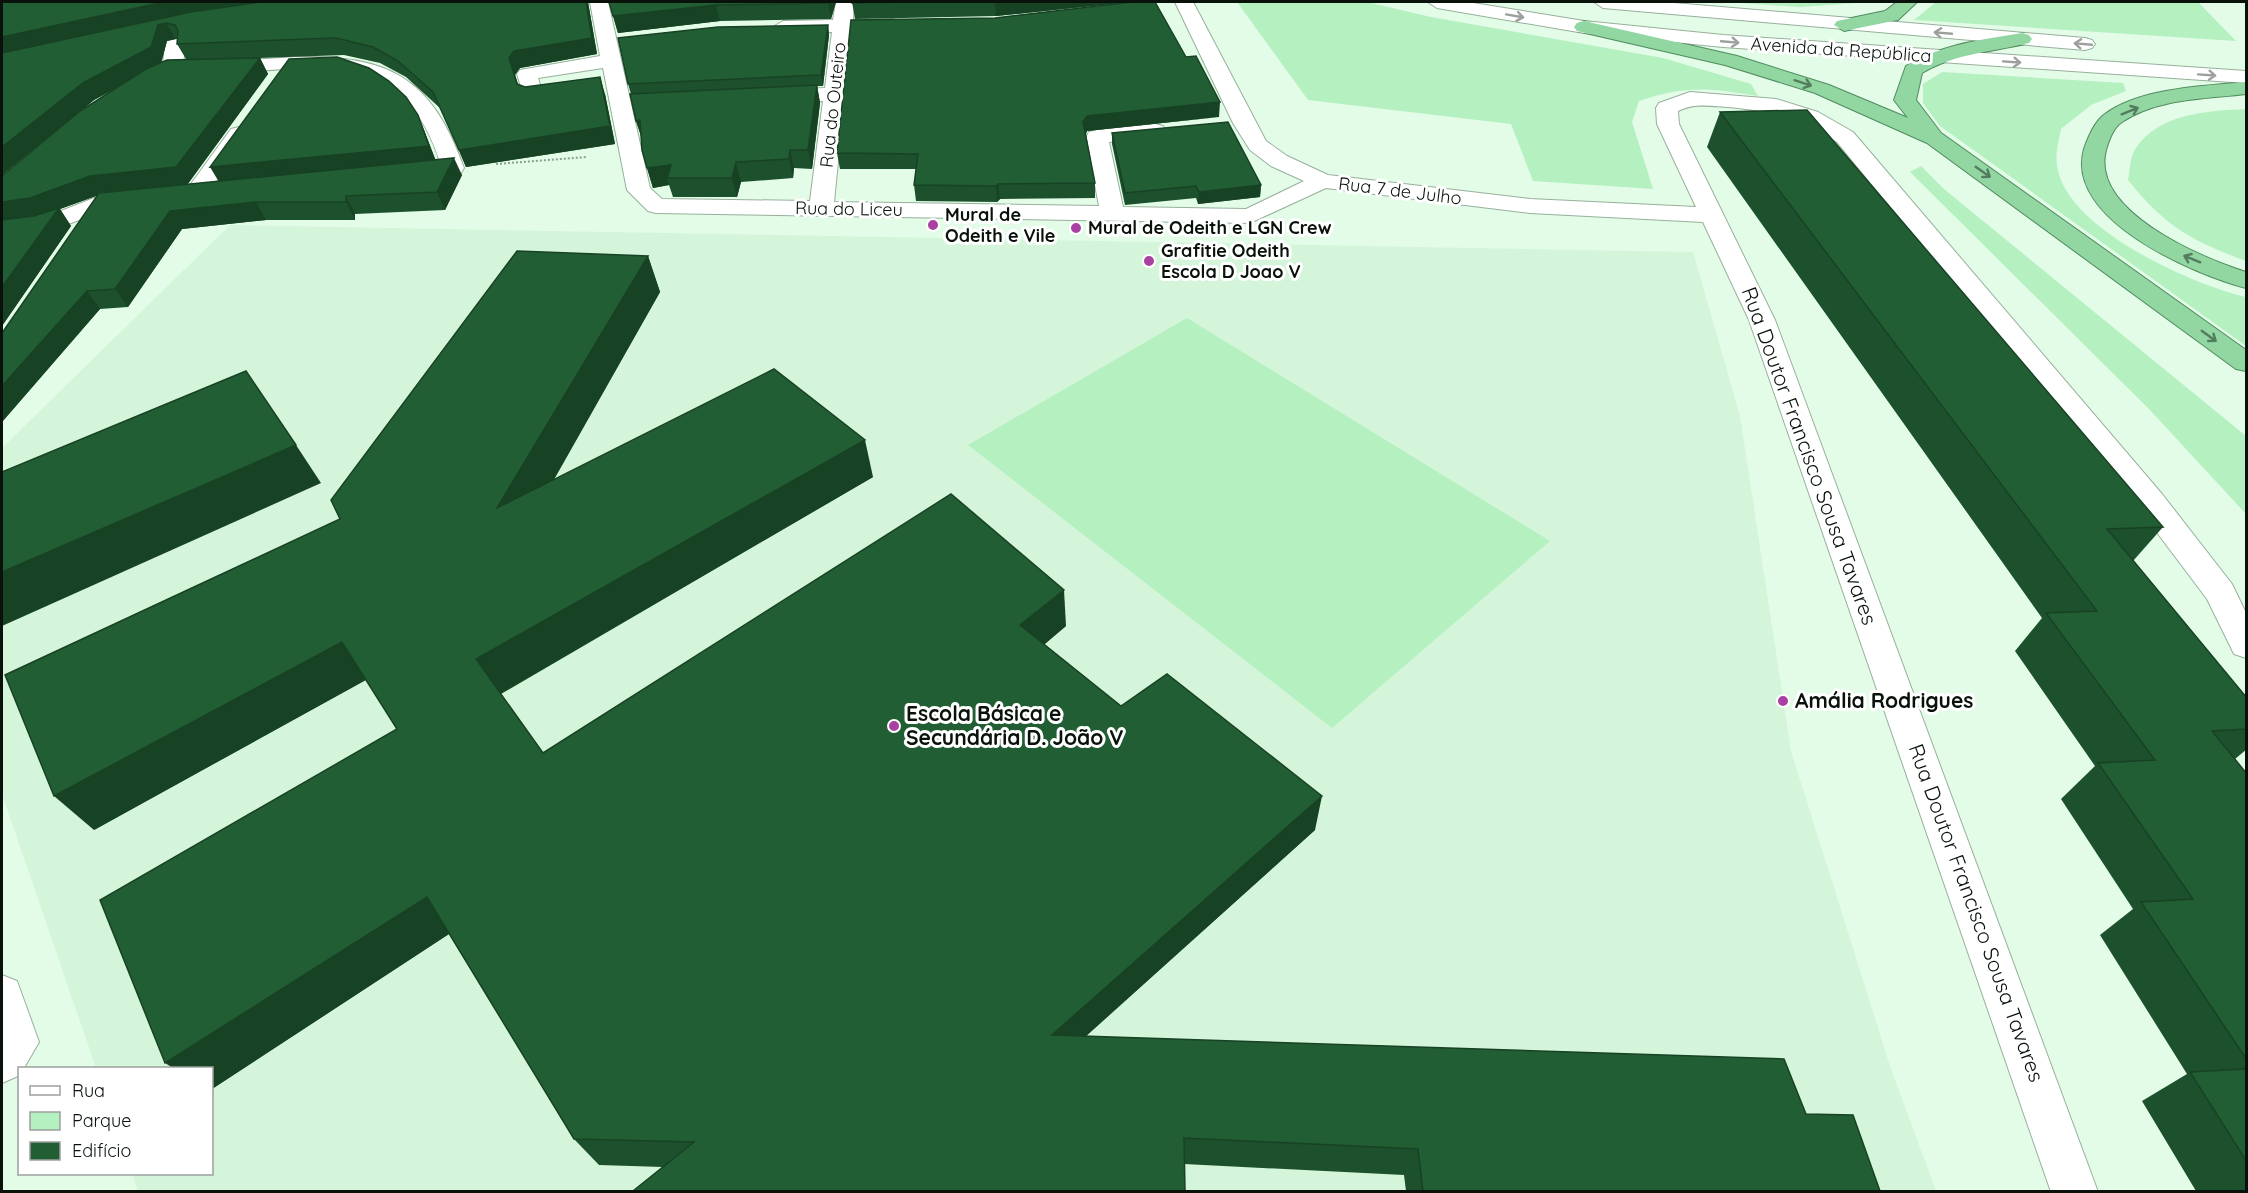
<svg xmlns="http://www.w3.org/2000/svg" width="2248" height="1193" font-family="Quicksand,sans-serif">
<rect width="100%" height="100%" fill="#e2fce7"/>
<path fill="#d4f5da" d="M230,225L1693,252L1740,416L1791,751L1890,1066L1936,1191H138L132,1174H212V1068H96L2,794V448Z"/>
<g fill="#b5f0c1">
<path d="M1237,2H1367L1431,17L1663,58L1751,84L1758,96C1710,88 1685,85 1639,101L1632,122L1653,189L1533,181L1511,124L1308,100Z"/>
<path d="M1727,2H1870L1800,7Z"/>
<path d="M1936,2H2198L2236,41L1914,20Z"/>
<path d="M1942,72L2123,83L2126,91L2091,105L2061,129C2059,140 2055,154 2057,165C2064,228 2193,285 2246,297V346L1940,126L1923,103V84Z"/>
<path d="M2246,109V261C2190,240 2166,227 2128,180C2130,171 2130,156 2136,148C2160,113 2207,111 2246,109Z"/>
<path d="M1921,166L1944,189L2246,436V514L2149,409L1910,172Z"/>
<path d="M1187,318L1550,541L1332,728L968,445Z"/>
</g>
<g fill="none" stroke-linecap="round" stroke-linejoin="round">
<g stroke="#97b09c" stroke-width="2">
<g id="minor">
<path d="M590,2H608L650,188L662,199L810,201L823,101L773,102L766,100L762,96L766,92L773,90L825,88L832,32L783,33L773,27L783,21L833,20L836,2H854L853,20L894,19L904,25L894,31L851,32L834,202L1099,206L1086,137L1089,132L1097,130L1155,124L1163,126L1166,131L1163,136L1109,142L1123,207L1246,209L1304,181L1271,166L1250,150L1233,123L1175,2H1193L1266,141L1287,156L1328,175L1530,199L1696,207L1657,124L1656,108L1659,103L1690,92L1776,99L1818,112L1853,132L2162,494L2232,584L2246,613V658L2234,654L2207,599L2140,510L1837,142C1793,116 1778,112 1728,107C1709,106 1695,103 1678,111L1679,124L1775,320L2098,1192H2051L1749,320L1703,222L1530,213L1326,188L1250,223L656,213L648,211L627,190L603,68L538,78L541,88L567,85L574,87L577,91L574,95L532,102L525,100L517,74L520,70L600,56Z"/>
<path d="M184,17L194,23L185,43L183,68L180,72L147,85H133L130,81L133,77L163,65L165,43L177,19Z"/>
<path d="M296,57C390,55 432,78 464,168L461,173C446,177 427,180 412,176L409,171L412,166L440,162C402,44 318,68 218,74L211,72L208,68L211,64L218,62Z"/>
<path d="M239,127L247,129L250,134L204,198H188L184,193L188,188L231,129Z"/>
<path d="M133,193L141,195L145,200L141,205L106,210L47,232L2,237V223L43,218L94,198Z"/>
<path d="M2,975L17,981L39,1042L24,1068H20L18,1076L2,1083Z"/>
</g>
</g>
<g stroke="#97b09c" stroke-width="2">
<g id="tertiary">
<path d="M1428,2H1467L1584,21L1723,35L2246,71V83L1723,47L1584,33L1437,8Z"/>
<path d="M1594,2H1662L2085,38L2092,40L2095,44L2092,48L2085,50L1603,8Z"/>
</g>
</g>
<g stroke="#508b5e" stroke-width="2">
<g id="trunk">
<path d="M1897,2H1917L1898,20L1844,31L1834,25L1837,21L1885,11Z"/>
<path d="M1584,21L1737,56L1829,85L1908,118L1894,100L1906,66C1942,44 1981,40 2022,33L2029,35L2032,39L2029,43C1992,52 1956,53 1922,73L1916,100L1941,133L2246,350V371L2236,369L1927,143L1815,93L1725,65L1577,31L1574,27L1577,23Z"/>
<path d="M2246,82V94C2205,99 2158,98 2122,122C2113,128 2109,140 2106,150C2090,211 2200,257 2246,272V288C2193,274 2064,219 2084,149C2088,137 2095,121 2105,114C2140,88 2204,86 2246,82Z"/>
</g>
</g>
<path stroke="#8a9e8e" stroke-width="2" stroke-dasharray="2 2" stroke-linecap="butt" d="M496,164L587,157"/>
<use href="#minor" fill="#fff" fill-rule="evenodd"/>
<use href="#tertiary" fill="#fff" fill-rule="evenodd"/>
<use href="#trunk" fill="#92d6a2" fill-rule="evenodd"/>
</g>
<g fill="#1d512d" fill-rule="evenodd">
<path d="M2,2H588L597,54L520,68L515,75L518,84L525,87L605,94L615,144L466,167L441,109L406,77L380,63L344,55L260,58L268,74L187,185L218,181L424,130L435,159L462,175L445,210L355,214V220H266L182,229L128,307L100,309L2,422L98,195L60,209L71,226L2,326L66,122L2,175ZM176,39H177V44L186,59L161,62L167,41ZM118,87L82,110L94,100Z"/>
<path d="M609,2H836L831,19L720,21L618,33Z"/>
<path d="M852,2H1130L996,16L855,19Z"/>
<path d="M828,25L829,35L823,86H817L820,103L812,169L794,168L793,178L741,182L737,197H673L669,185L653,188L647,168L642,139L636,121L631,94L628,84Z"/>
<path d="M1720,112L2163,527L2133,561L2247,698V749L2235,759L2247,774V1191H2196L2142,1101L2187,1074L2100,935L2133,909L2061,799L2095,766L2015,651L2042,618L1707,147Z"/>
<path d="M1219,117L1087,131L1086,134L1095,183V198L1000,199L997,202L916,201L914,185L916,169H840L837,153Z"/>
<path d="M1112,133L1261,185L1260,197L1198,204L1196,198L1125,205L1112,144Z"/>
<path d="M648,256L660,292L554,479L873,477L501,694L543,753L1066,626L1044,644L1121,706L1315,830L1086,1036L1806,1114L1880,1191H1406L1404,1175L1184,1164L663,1167L599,1165L574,1139L449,934L212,1089L397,729L366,680L94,830L340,519Z"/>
</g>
<g fill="#184224">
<path d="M164,2H271L2,56V37Z"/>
<path d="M586,2H589H588L597,54L520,68L515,75L523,101L509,58L514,51Z"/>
<path d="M829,2H836L831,19L828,3Z"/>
<path d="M995,2H1130L996,16Z"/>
<path d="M716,5L720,21L618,33L613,16Z"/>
<path d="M166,23L176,39L167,41L161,64L94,100L2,175V147L158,25Z"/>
<path d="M828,25L829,35L823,86L821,75Z"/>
<path d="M260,58L268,74L187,185L102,194L60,209L71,226L2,326V287L42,216L2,221V202Z"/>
<path d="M600,77L605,94L615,144L466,167L459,150Z"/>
<path d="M817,85L820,103L812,169L808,150Z"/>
<path d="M1220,102L1219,117L1087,131L1084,137L1083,122L1087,116Z"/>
<path d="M418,115L436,161L219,182L210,167Z"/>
<path d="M640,120L642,139L636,121Z"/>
<path d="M790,150L794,168L793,178L789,159Z"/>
<path d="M454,158L462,175L445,210L437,192Z"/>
<path d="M736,162L741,182L737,197L732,178Z"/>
<path d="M671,165L667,178L669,185L653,188L647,168Z"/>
<path d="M998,184L1000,199L997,202L996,186Z"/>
<path d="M1261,185L1260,197L1198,204L1199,192Z"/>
<path d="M346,196L355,214V220L346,202Z"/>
<path d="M256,202L266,220L182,229L128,307L115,289L170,211Z"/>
<path d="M648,256L660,292L517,545L497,508Z"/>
<path d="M87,291L100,309L2,422V386Z"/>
<path d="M865,440L873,477L498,695L476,659Z"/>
<path d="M296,445L321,483L2,626V572Z"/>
<path d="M1064,590L1066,626L1024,662L1020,625Z"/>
<path d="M342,642L369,678L94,830L54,796Z"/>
<path d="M1322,796L1315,830L1055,1064L1052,1035Z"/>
<path d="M427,897L455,930L212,1089V1068H173L165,1063Z"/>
</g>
<g fill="#225e34" stroke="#184224" stroke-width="1.5">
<path d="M2,2H164L2,37Z"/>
<path d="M261,2H586L592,38L514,51L509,58L517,84L525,87L600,77L610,126L459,150L433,92L398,61L373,47L336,38L177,44L178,31L175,25L166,23L158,25L151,47L83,83L2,147V53L191,12Z"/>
<path d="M609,2H829L828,3L716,5L613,16Z"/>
<path d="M852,2H908L852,3Z"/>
<path d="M1132,2H1155L1186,57L1196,56L1220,102L1087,116L1083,122L1095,183L998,184L996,186L914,185L918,154L837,153L851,20L995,18Z"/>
<path d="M828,25L821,75L628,84L618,38L718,27Z"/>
<path d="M337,57L369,68L389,81L406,97L418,115L429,146L210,167L289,59Z"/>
<path d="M260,58L176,167L90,176L30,198L2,202V176L80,111L146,69L167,60Z"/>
<path d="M817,85L808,150H790L789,159L736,162L732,178H667L671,165L647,168L642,150L640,120L636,121L630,94Z"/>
<path d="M1807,110L2163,527L2107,529L2247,698V729L2212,731L2247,774V1060L2141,902L2193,899L2098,763L2155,760L2046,613L2097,611L1720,112Z"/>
<path d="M1228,122L1261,185L1199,192L1196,186L1125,193L1112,133Z"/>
<path d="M454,158L437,192L346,196V202H256L170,211L115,289L87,291L2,386V333L99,193Z"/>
<path d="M59,208L2,287V220L34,216Z"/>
<path d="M517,251L648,256L497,508L774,369L865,440L476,659L543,753L951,494L1064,590L1020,625L1121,706L1167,674L1322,796L1052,1035L1784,1059L1806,1114L1853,1115L1880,1191H1423L1418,1149L1184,1138L1185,1191H633L694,1142L574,1139L427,897L165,1063L100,900L397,729L342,642L54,796L5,675L340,519L331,500Z"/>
<path d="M246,371L296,445L2,572V472Z"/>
<path d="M2247,1069V1162L2190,1072Z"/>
</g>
<defs><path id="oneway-shaft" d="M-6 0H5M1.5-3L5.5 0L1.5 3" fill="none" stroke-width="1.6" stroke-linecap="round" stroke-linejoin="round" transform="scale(1.5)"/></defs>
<g stroke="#9ca09d">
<use href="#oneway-shaft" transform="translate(1515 16) rotate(10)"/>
<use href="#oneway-shaft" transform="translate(1943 33) rotate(-175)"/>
<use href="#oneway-shaft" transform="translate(1730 42) rotate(5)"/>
<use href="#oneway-shaft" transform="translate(2083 44) rotate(-175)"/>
<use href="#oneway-shaft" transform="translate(2012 62) rotate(4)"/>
<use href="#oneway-shaft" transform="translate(2207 75) rotate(4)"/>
</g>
<g stroke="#547d5e">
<use href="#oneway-shaft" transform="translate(1803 83) rotate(18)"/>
<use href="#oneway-shaft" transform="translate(2130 111) rotate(-22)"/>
<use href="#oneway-shaft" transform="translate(1983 172) rotate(35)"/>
<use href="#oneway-shaft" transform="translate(2192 259) rotate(-158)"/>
<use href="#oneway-shaft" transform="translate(2209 336) rotate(36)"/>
</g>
<g fill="#a940a2" stroke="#fff" stroke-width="2">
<circle cx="933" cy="225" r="6"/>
<circle cx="1076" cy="228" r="6"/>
<circle cx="1149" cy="261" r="6"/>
<circle cx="1783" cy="701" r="6"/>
<circle cx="894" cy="726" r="6"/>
</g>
<g text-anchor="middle" stroke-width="6" stroke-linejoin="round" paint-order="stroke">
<g font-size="18" fill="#08110a" stroke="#fff">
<text transform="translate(1841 50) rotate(4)" y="6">Avenida da República</text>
<text transform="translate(833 105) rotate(-84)" y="6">Rua do Outeiro</text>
<text transform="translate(1400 191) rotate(7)" y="6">Rua 7 de Julho</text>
<text transform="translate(849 209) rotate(1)" y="6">Rua do Liceu</text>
</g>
<g font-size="18" font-weight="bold" fill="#08110a" stroke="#fff" text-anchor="start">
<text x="945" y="221">Mural de<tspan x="945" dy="21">Odeith e Vile</tspan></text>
<text x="1088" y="234">Mural de Odeith e LGN Crew</text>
<text x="1161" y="257">Grafitie Odeith<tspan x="1161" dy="21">Escola D Joao V</tspan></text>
</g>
<g font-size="21" fill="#08110a" stroke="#fff">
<text transform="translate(1809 456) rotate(70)" y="7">Rua Doutor Francisco Sousa Tavares</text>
<text transform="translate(1976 913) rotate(70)" y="7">Rua Doutor Francisco Sousa Tavares</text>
</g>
<g font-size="21" font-weight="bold" fill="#08110a" stroke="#fff" text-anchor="start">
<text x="1795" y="708">Amália Rodrigues</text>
<text x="906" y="721">Escola Básica e<tspan x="906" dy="24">Secundária D. João V</tspan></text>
</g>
</g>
<rect width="2248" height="1193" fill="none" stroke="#08110a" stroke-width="6"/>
<rect x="18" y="1067" width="195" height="108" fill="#ffffff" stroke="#9ca09d" stroke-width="1.5"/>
<rect x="30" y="1086" width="30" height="9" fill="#ffffff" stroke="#9ca09d" stroke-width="1.5"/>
<text x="72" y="1097" font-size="18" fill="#08110a">Rua</text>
<rect x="30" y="1112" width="30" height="18" fill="#b5f0c1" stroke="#9ca09d" stroke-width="1.5"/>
<text x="72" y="1127" font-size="18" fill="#08110a">Parque</text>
<rect x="30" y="1142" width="30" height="18" fill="#225e34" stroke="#9ca09d" stroke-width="1.5"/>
<text x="72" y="1157" font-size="18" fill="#08110a">Edifício</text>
</svg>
